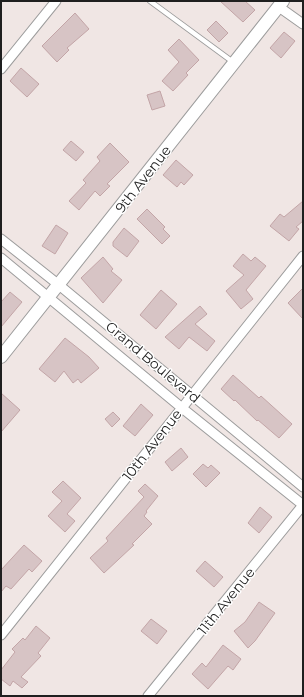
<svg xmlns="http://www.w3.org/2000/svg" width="304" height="697" font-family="Montserrat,sans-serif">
<rect width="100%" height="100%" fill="#f0e6e4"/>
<g fill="#d7c4c5" stroke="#c3a5a7">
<path d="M220,1H245L255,10L243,22Z"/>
<path d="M75,13L89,29L67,48L69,50L57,62L42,46Z"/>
<path d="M216,21L228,33L219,42L207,30Z"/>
<path d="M284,32L295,41L281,58L270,48Z"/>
<path d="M179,39L199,60L186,73L188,75L173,91L162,81L179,62L168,50Z"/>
<path d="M21,68L39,84L27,97L10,81Z"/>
<path d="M160,91L165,106L152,110L147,95Z"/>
<path d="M71,141L84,152L76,161L63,150Z"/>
<path d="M110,143L129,162L107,184L110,186L100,196L95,191L79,210L69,201L86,183L83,180L100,161L97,157Z"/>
<path d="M176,160L193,175L184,185L181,182L177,187L163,175Z"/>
<path d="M303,201V221L296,227L299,229L289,241L270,226L280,214L284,217Z"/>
<path d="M147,209L165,227L163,229L170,236L162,244L137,219Z"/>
<path d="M56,225L68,233L55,254L42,246Z"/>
<path d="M124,228L139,241L127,257L113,246V242Z"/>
<path d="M243,254L251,261L255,257L266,266L246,290L253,299L241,309L226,291L244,275L233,266Z"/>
<path d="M103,257L113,269L111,271L122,280L103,303L81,278Z"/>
<path d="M303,288V319L288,303Z"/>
<path d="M161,290L177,304L156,329L140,315Z"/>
<path d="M10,292L22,302L1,327V302Z"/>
<path d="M200,306L207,314L195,324L215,341L207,351L189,337L179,349L165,337Z"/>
<path d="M65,338L89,357L99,368L81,383L78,379L73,383L64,371L55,382L39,369Z"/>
<path d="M233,375L259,398L261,396L292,424L279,438L258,420L257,421L235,400L234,401L221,389Z"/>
<path d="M1,393L20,410L1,432Z"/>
<path d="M141,404L153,415L135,436L123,426Z"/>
<path d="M113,412L120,419L112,427L105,419Z"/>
<path d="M181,448L188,457L172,471L165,462Z"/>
<path d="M203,464L208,468L211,465L220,473L206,487L193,474Z"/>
<path d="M63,481L81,498L67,514L75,521L65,532L48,516L62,501L52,492Z"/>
<path d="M145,484L158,496L146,511L147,512L144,516L152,524L132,544L134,545L104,573L90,558L108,541L106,538L144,497L138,491Z"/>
<path d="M260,507L272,517L259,533L248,523Z"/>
<path d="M24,545L42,561L32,572L29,569L11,589L6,586L1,592V570Z"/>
<path d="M205,561L223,577L214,587L196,571Z"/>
<path d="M259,602L275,613L255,641L248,648L234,631L245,622Z"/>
<path d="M151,619L167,631L157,644L141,631Z"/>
<path d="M36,626L50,638L38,653L41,656L21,677L28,682L22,688L13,681L10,686L1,679V670L15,652L12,649L23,638L25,640Z"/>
<path d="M223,645L241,659L233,670L228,666L208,689L192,674L202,663L206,667Z"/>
</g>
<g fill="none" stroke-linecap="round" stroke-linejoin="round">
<g stroke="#9c9c9c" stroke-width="6">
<path id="service" d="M150,1L233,62"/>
</g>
<g stroke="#9c9c9c" stroke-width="11">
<g id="minor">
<path d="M279,7L303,24"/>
<path d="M1,69L56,1"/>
<path d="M1,239L59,285L303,487"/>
<path d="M1,258L182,408L303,505"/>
<path d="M1,635L303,256"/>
<path d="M148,696L303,505"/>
</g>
</g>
<g stroke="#9c9c9c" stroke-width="14">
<path id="tertiary" d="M1,357L283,1"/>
</g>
<use href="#service" stroke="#fff" stroke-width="4.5"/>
<use href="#minor" stroke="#fff" stroke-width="9"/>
<use href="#tertiary" stroke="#fff" stroke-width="12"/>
</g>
<g text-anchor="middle" stroke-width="3" stroke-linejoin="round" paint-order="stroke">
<g font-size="14" fill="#1f1f1f" stroke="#fff">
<text transform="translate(143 179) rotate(-52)" y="5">9th Avenue</text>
<text transform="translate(153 362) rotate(40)" y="5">Grand Boulevard</text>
<text transform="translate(152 445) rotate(-52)" y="5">10th Avenue</text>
<text transform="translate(226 601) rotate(-51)" y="5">11th Avenue</text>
</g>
</g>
<rect width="304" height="697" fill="none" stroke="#1f1f1f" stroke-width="4"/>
</svg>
